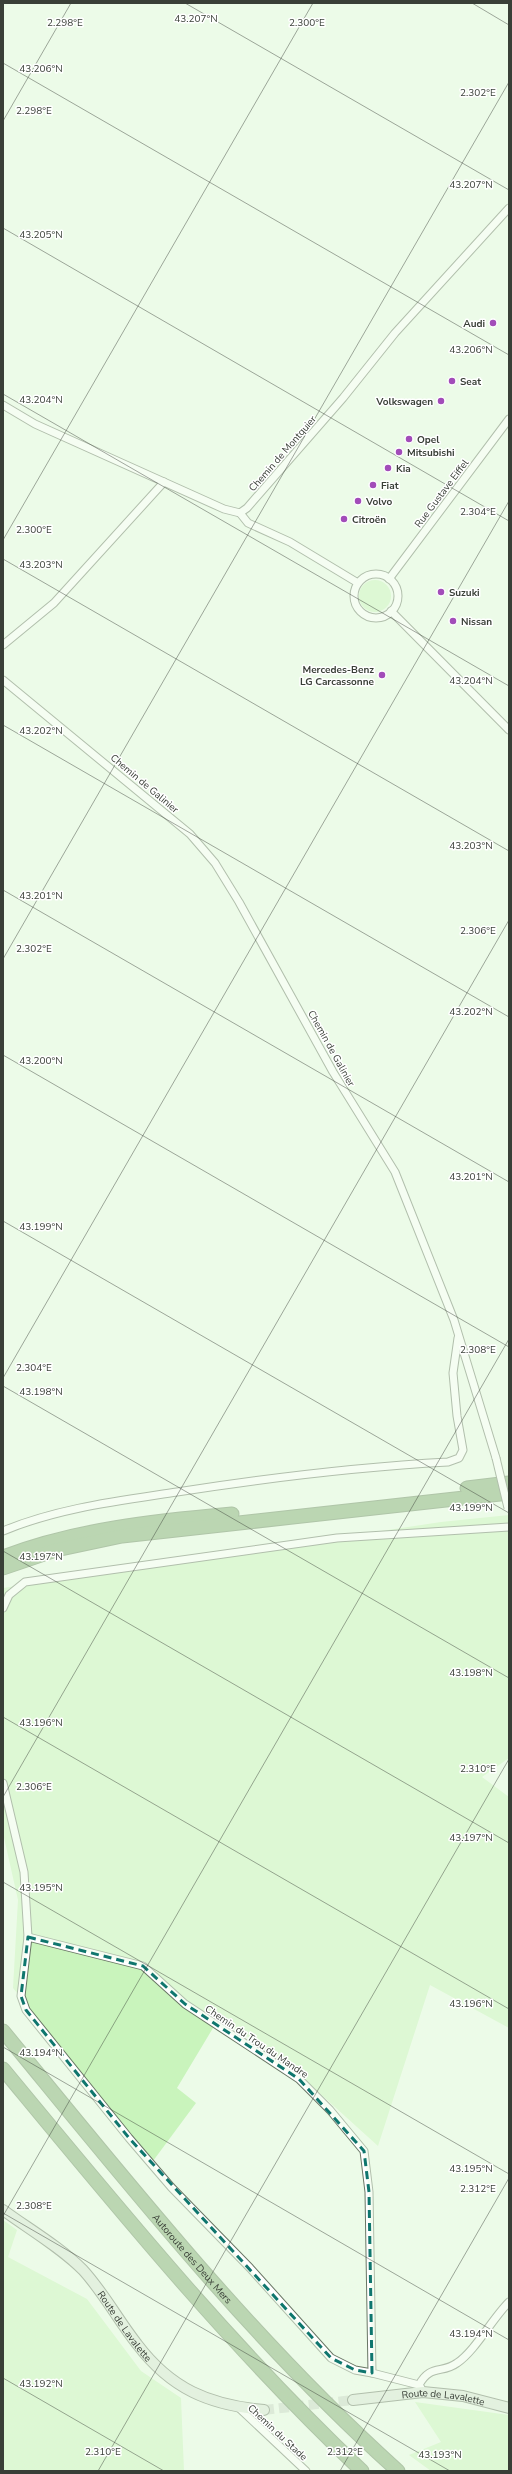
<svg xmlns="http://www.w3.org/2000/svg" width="512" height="2474" font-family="'Nunito Sans',sans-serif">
<rect width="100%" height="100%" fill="#ecfbe8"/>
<g fill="#c9f4bc">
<circle cx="375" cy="596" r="16"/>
<path d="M509,1515V1758L482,1777L509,1797V2028L430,1985L378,2146L283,2060L219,2018L177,2088L196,2103L153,2161L13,1988L18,1900L3,1833V1588L441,1522Z"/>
<path d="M3,2220L17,2230L8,2257L87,2299L141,2371L181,2398L184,2471H3Z"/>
<path d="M415,2402L509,2415V2471H431L409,2455L441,2442Z"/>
</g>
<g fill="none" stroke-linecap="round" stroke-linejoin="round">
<path stroke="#c8d5c5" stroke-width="10" stroke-dasharray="10 5" stroke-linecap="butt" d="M264,2410L353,2400"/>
<g stroke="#697665" stroke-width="9">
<g id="minor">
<path d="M3,405L35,424L224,509L240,513L247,508L343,398L395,333L509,208"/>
<path d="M240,513L248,523L290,542L358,583"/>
<circle cx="376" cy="596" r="22"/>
<path d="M389,579L509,419"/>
<path d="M391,611L509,730"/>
<path d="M3,645L54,603L164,482"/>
<path d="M3,680L190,834L215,863L239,902L333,1072L395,1172L454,1320L496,1458"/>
<path d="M3,1531C58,1508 118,1501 177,1492C267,1478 357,1467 448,1462L459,1458L463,1450L457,1416L453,1373L458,1338"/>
<path d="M3,1608L9,1595L25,1582L337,1538L509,1527"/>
<path d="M3,1783L24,1872L28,1937L21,1996L26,2010L129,2138L171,2187L250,2268L331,2358L355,2370L372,2373"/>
<path d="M28,1937L143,1966L185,2004L299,2079L330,2110L364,2151L369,2192L372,2373L419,2385"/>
<path d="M421,2388L419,2385C430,2364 442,2374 457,2363C475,2351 492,2319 509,2302"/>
<path d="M238,2407L306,2471"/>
</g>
</g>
<g stroke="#697665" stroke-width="12">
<g id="secondary">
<path id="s1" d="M3,2210C29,2229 60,2247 83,2270C104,2293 118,2320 137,2344C171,2389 209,2405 264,2410"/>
<path id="s2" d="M353,2400L423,2392L463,2396L509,2408"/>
</g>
</g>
<g stroke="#66845d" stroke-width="15">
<g id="motorway">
<path d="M467,1488L509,1483"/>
<path d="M3,1557C76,1529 155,1521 232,1514"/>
<path d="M3,1568L56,1550L122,1536L509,1493"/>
<path id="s3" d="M3,2031C128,2183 251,2339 398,2471"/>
<path d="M3,2069C118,2208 231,2347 362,2471"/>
</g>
</g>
<use href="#minor" stroke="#fff" stroke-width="7"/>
<use href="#secondary" stroke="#d8e5d4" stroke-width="10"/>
<use href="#motorway" stroke="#7ea971" stroke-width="13"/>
<g stroke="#697665" stroke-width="9" stroke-linecap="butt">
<path id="minor-bridge" d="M496,1458L508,1508"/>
</g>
<use href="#minor-bridge" stroke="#fff" stroke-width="7"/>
</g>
<path d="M0 0H512V2474H0ZM28,1937L143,1966L185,2004L299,2079L364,2151L369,2192L372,2373L355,2370L331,2358L129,2138L26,2010L21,1996Z" fill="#ecfbe8" fill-opacity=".55" fill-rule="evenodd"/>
<path fill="none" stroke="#0f766e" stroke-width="3" stroke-dasharray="8 5" stroke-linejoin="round" d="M28,1937L143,1966L185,2004L299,2079L364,2151L369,2192L372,2373L355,2370L331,2358L129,2138L26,2010L21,1996Z"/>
<path fill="none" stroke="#393f37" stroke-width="1" stroke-opacity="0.45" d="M185,3L509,190M472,3L509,25M3,63L509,355M3,121L71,3M3,228L509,521M3,394L509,686M3,540L313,3M3,559L509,851M3,725L509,1017M3,890L509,1182M3,959L509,82M3,1055L509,1347M3,1221L509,1513M3,1378L509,501M3,1386L509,1678M3,1551L509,1843M3,1717L509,2009M3,1797L509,920M3,1882L509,2174M3,2047L509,2340M3,2213L450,2471M3,2216L509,1339M3,2378L164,2471M98,2471L509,1759M340,2471L509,2178"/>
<g fill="#a24cb9" stroke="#fff" stroke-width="1.5">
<circle cx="493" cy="323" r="4"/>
<circle cx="452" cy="381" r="4"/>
<circle cx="441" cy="401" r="4"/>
<circle cx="409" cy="439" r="4"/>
<circle cx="399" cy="452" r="4"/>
<circle cx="388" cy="468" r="4"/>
<circle cx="373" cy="485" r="4"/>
<circle cx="358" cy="501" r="4"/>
<circle cx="344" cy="519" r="4"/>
<circle cx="441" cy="592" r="4"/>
<circle cx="453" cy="621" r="4"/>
<circle cx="382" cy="675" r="4"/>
</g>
<g text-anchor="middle" stroke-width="3" stroke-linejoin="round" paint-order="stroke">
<g font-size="10" font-weight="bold" fill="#393f37" stroke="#fff" text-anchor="start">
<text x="485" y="327" text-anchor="end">Audi</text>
<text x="460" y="385">Seat</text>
<text x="433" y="405" text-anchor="end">Volkswagen</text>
<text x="417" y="443">Opel</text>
<text x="407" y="456">Mitsubishi</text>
<text x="396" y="472">Kia</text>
<text x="381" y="489">Fiat</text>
<text x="366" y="505">Volvo</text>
<text x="352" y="523">Citroën</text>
<text x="449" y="596">Suzuki</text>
<text x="461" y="625">Nissan</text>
<text x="374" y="673" text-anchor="end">Mercedes-Benz<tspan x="374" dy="12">LG Carcassonne</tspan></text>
</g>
<g font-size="10" fill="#393f37" stroke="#fff">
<text transform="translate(282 453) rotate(-49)" y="4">Chemin de Montquier</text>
<text transform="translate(441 493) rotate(-53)" y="4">Rue Gustave Eiffel</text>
<text transform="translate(145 783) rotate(40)" y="4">Chemin de Galinier</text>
<text transform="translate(332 1048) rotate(61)" y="4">Chemin de Galinier</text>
<text transform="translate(257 2041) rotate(34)" y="4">Chemin du Trou du Mandre</text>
<text dy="4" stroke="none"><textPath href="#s3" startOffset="296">Autoroute des Deux Mers</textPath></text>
<text dy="4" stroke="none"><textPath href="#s1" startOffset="170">Route de Lavalette</textPath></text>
<text dy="4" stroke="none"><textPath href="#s2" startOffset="91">Route de Lavalette</textPath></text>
<text transform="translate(278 2432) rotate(43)" y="4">Chemin du Stade</text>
</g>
</g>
<g font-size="10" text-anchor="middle" fill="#393f37" stroke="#fff" stroke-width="3" stroke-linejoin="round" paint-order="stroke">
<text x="196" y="22">43.207°N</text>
<text x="65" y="26">2.298°E</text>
<text x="307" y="26">2.300°E</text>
<text x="41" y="72">43.206°N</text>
<text x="478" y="96">2.302°E</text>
<text x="34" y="114">2.298°E</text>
<text x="471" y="188">43.207°N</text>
<text x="41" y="238">43.205°N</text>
<text x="471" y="353">43.206°N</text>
<text x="41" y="403">43.204°N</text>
<text x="478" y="515">2.304°E</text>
<text x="34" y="533">2.300°E</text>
<text x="41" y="568">43.203°N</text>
<text x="471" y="684">43.204°N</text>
<text x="41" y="734">43.202°N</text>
<text x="471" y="849">43.203°N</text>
<text x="41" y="899">43.201°N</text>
<text x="478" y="934">2.306°E</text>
<text x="34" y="952">2.302°E</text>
<text x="471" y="1015">43.202°N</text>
<text x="41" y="1064">43.200°N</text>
<text x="471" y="1180">43.201°N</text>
<text x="41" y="1230">43.199°N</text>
<text x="478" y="1353">2.308°E</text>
<text x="34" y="1371">2.304°E</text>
<text x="41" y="1395">43.198°N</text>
<text x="471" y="1511">43.199°N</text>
<text x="41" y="1560">43.197°N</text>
<text x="471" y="1676">43.198°N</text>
<text x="41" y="1726">43.196°N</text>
<text x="478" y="1772">2.310°E</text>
<text x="34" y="1790">2.306°E</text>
<text x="471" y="1841">43.197°N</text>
<text x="41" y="1891">43.195°N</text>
<text x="471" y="2007">43.196°N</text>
<text x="41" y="2056">43.194°N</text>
<text x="471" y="2172">43.195°N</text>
<text x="478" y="2192">2.312°E</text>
<text x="34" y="2209">2.308°E</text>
<text x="471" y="2337">43.194°N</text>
<text x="41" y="2387">43.192°N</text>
<text x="103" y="2455">2.310°E</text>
<text x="345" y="2455">2.312°E</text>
<text x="440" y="2458">43.193°N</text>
</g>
<rect width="512" height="2474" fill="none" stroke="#393f37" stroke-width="8"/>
</svg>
